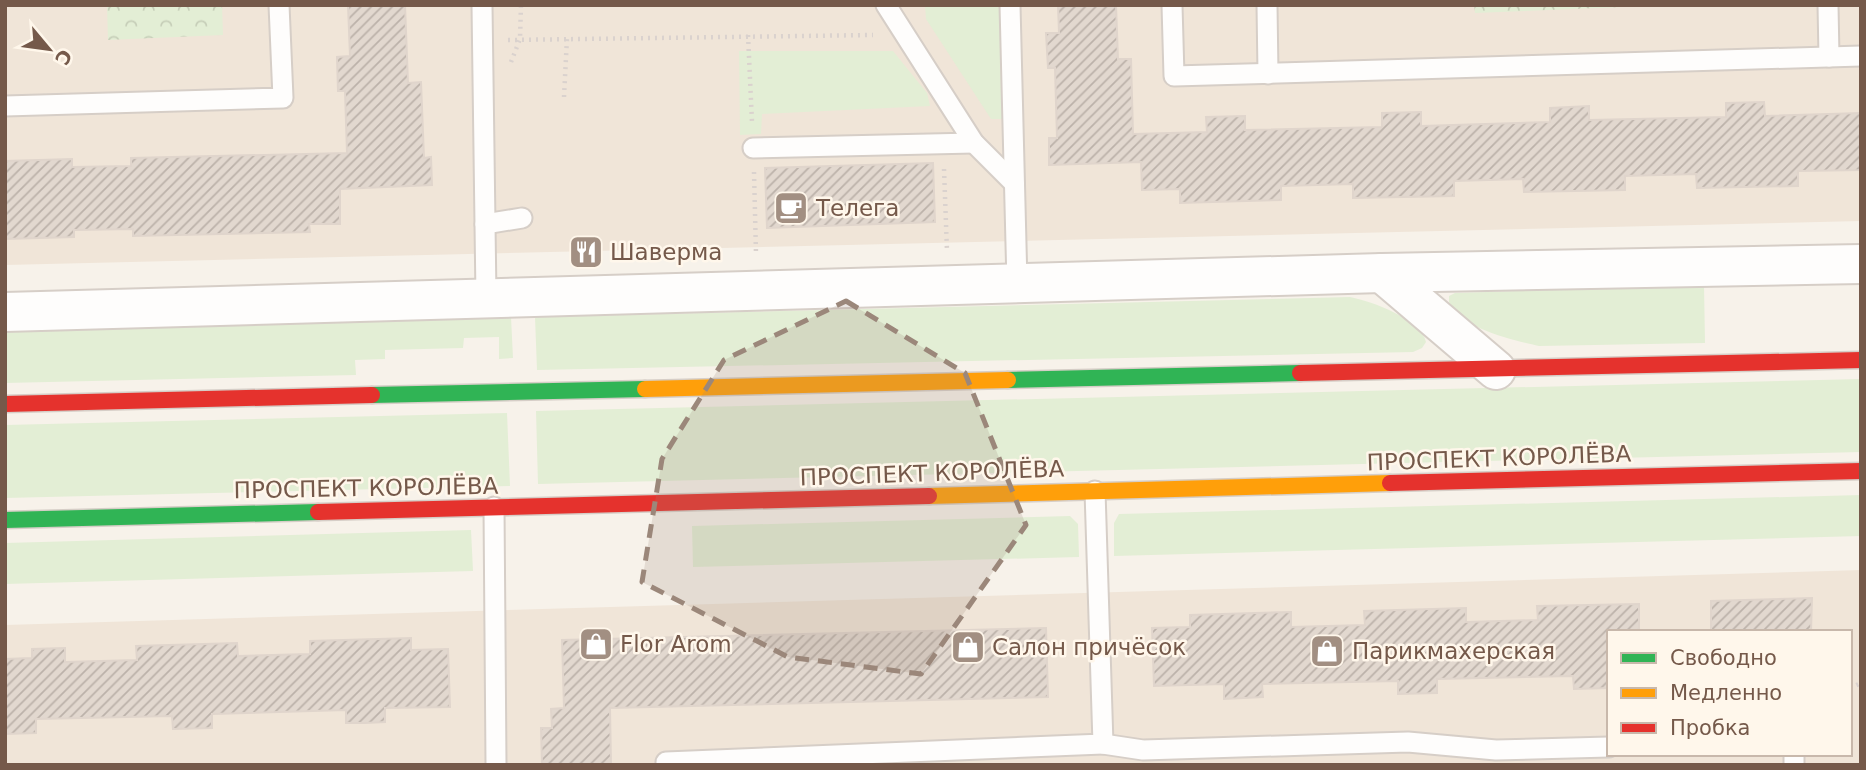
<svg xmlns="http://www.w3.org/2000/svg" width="1866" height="770" font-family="'DejaVu Sans',sans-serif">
<defs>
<pattern id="forest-crowns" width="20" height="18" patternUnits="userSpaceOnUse" patternTransform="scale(1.75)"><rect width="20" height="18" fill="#e3eed5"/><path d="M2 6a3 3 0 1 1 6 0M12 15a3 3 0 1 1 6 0" fill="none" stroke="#c6ceb8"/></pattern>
<pattern id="building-hatch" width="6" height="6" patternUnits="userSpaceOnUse" patternTransform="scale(1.75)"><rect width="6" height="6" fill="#e2d8cf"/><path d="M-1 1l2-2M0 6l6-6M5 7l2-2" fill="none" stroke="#bcb2aa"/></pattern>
</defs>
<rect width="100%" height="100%" fill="#f7f2ea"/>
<g fill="#f0e5d8" fill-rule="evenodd">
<path d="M5,5H1861V221L5,265Z"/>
<path d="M1861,570V765H5V625ZM1609,632H1850V754H1609Z"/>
</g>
<g fill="#e3eed5">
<path d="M925,5H999L1003,119H991L926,19Z"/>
<path d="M739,51H893L927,93L930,106L762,114L761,134L740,135Z"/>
<path d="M1704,285L1705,343L1539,346C1512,340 1462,329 1449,302V296L1455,293Z"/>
<path d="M1350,297C1371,301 1421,319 1426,342L1422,348L1413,352L537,370L535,317Z"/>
<path d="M511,317L513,358L499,359V337L464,338L463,348L385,350V359L355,360L356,375L5,383V331Z"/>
<path d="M1861,379V452L538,484L536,411Z"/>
<path d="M507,413L510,486L5,498V425Z"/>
<path d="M1861,495V536L1114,556V523L1119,514Z"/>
<path d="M1070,516L1078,524L1079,557L693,567L692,526Z"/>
<path d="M471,530L473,571L5,584V543Z"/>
</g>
<g fill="url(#forest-crowns)">
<path d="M107,5H222L223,35L108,40Z"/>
<path d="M1474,5H1671L1475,13Z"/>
</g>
<g fill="url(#building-hatch)" stroke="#e0d5cc" stroke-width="2">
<path d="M348,5H405L408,83L421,82L424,158L431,157L432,185L340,189V224H309L310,232L133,236V229L74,230V237L5,239V161L72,159V167L131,166V158L347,153L345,91H338L337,57L350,56Z"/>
<path d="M1058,5H1116L1118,59H1131L1133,134L1207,132L1206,117L1245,116V130L1382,127V113L1421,112V126L1550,122V108L1589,106V120L1726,117V103L1764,102L1765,116L1861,113V170L1798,171V186L1697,188L1696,174L1625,176V190L1524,192L1523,179L1454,181V196L1353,198V184L1281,186V200L1180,203V189L1142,190L1141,162L1049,165V138H1057L1055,68H1048L1046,33H1059Z"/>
<path d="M933,163L935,222L767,228L765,168Z"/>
<path d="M1812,598L1811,632H1711V601Z"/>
<path d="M1639,604V632H1609V688L1574,689L1573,676L1437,679V693L1398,694V681L1262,684L1263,697L1224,699V684L1154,686L1152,628L1190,627V615L1291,612V627L1365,625L1364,611L1466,608V622L1538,620L1537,606Z"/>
<path d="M1046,628L1048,697L610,708L611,765H542L541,728H552L551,709L564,708L562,640Z"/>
<path d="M411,638V650L448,649L450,707L385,708V722L365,723H346V710L212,714V728L173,729L172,716L36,719V733L5,734V659L32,658V649L65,648V662L137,660L136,646L237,643L238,656L310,654V641Z"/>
</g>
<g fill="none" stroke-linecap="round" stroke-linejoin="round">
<g stroke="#d6cec7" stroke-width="23">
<g id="lane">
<path d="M482,5L486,297"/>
<path d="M886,5L974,143L1014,183"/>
<path d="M1010,5L1017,284"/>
<path d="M1172,5L1174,76L1861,56"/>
<path d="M1267,5L1268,74"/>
<path d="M1828,5L1829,57"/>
<path d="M5,106L283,98L279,5"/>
<path d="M753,148L974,143"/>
<path d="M485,224L522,218"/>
<path d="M494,507L496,765"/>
<path d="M1103,744L1143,750L1408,742L1496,750L1609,747"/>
<path d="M1794,754V765"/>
<path d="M666,765V762L1103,744L1095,491"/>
</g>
</g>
<g stroke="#d6cec7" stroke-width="42">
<g id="street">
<path d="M1382,273L1496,370"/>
<path d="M5,312L1382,273L1861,264"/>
</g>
</g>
<g stroke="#d6cec7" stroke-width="19">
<g id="fast">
<path d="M1008,380L1300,373"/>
<path d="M372,395L645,389"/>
<path d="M5,520L318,512"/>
</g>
</g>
<g stroke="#d6cec7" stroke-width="19">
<g id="slow">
<path d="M645,389L1008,380"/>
<path d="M929,496L1390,483"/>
</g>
</g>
<g stroke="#d6cec7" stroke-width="19">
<g id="jam">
<path d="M1300,373L1861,360"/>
<path d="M5,404L372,395"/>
<path d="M1390,483L1861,471"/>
<path d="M318,512L929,496"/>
</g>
</g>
<g stroke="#dad2ce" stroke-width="4.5" stroke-dasharray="2 5" stroke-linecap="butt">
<path d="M748,35L752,122"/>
<path d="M508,40L873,35"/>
<path d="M511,62L520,39L521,5"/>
<path d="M564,97L567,38"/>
<path d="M944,169L947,251"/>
<path d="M754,172L756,254"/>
<path d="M1850,688L1861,683"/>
</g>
<use href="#lane" stroke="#fefdfc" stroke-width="19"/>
<use href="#street" stroke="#fefdfc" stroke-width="38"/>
<use href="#fast" stroke="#30b455" stroke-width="16"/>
<use href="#slow" stroke="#ff9f0a" stroke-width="16"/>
<use href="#jam" stroke="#e5322d" stroke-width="16"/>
</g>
<path fill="#9b877a" fill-opacity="0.2" stroke="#9b877a" stroke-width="5" stroke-dasharray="14 9" stroke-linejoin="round" d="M846,301L965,373L1026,525L921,674L788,657L642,582L662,459L724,360Z"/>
<defs>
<g id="cafe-square" transform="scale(1.75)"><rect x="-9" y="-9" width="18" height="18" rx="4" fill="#a28f82" stroke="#fff7eb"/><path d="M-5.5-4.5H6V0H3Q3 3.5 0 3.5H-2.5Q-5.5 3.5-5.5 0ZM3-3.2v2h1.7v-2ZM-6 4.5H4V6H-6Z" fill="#fff"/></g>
<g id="restaurant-square" transform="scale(1.75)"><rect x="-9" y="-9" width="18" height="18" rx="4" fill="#a28f82" stroke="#fff7eb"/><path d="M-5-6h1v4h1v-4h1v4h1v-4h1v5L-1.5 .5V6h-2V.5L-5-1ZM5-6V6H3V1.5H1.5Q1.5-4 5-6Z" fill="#fff"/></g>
<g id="shop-square" transform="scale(1.75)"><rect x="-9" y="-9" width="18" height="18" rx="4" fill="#a28f82" stroke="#fff7eb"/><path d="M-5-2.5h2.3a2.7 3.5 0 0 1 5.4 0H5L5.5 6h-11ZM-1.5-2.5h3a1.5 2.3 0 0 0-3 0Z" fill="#fff"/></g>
</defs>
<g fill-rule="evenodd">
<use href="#cafe-square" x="791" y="208"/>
<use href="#restaurant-square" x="586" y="252"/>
<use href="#shop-square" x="596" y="644"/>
<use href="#shop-square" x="968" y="647"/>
<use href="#shop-square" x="1327" y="651"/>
</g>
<g text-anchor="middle" stroke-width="5" stroke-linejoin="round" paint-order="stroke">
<g font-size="23" fill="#75594a" stroke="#fff7eb" text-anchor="start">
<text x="816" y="216">Телега</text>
<text x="610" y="260">Шаверма</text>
<text x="620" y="652">Flor Arom</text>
<text x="992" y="655">Салон причёсок</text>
<text x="1352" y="659">Парикмахерская</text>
</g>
<g font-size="23" fill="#75594a" stroke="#fff7eb">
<text transform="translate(1499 458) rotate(-2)" y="8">ПРОСПЕКТ КОРОЛЁВА</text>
<text transform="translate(932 473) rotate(-2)" y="8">ПРОСПЕКТ КОРОЛЁВА</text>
<text transform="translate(366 488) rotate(-1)" y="8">ПРОСПЕКТ КОРОЛЁВА</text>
</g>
</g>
<rect width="1866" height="770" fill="none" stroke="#75594a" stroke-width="14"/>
<rect x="1607" y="630" width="245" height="126" fill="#fff7eb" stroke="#c8b8ab" stroke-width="2"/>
<rect x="1621" y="653" width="35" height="10" fill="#30b455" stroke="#c8b8ab" stroke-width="2"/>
<text x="1670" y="665" font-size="21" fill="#75594a">Свободно</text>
<rect x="1621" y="688" width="35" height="10" fill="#ff9f0a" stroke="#c8b8ab" stroke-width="2"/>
<text x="1670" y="700" font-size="21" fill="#75594a">Медленно</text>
<rect x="1621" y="723" width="35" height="10" fill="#e5322d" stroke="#c8b8ab" stroke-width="2"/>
<text x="1670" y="735" font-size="21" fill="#75594a">Пробка</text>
<g transform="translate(49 49) rotate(119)" stroke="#fff7eb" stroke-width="5" paint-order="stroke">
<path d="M0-5L12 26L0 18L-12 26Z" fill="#75594a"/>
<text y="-10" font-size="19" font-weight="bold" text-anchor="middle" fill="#75594a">С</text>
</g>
</svg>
